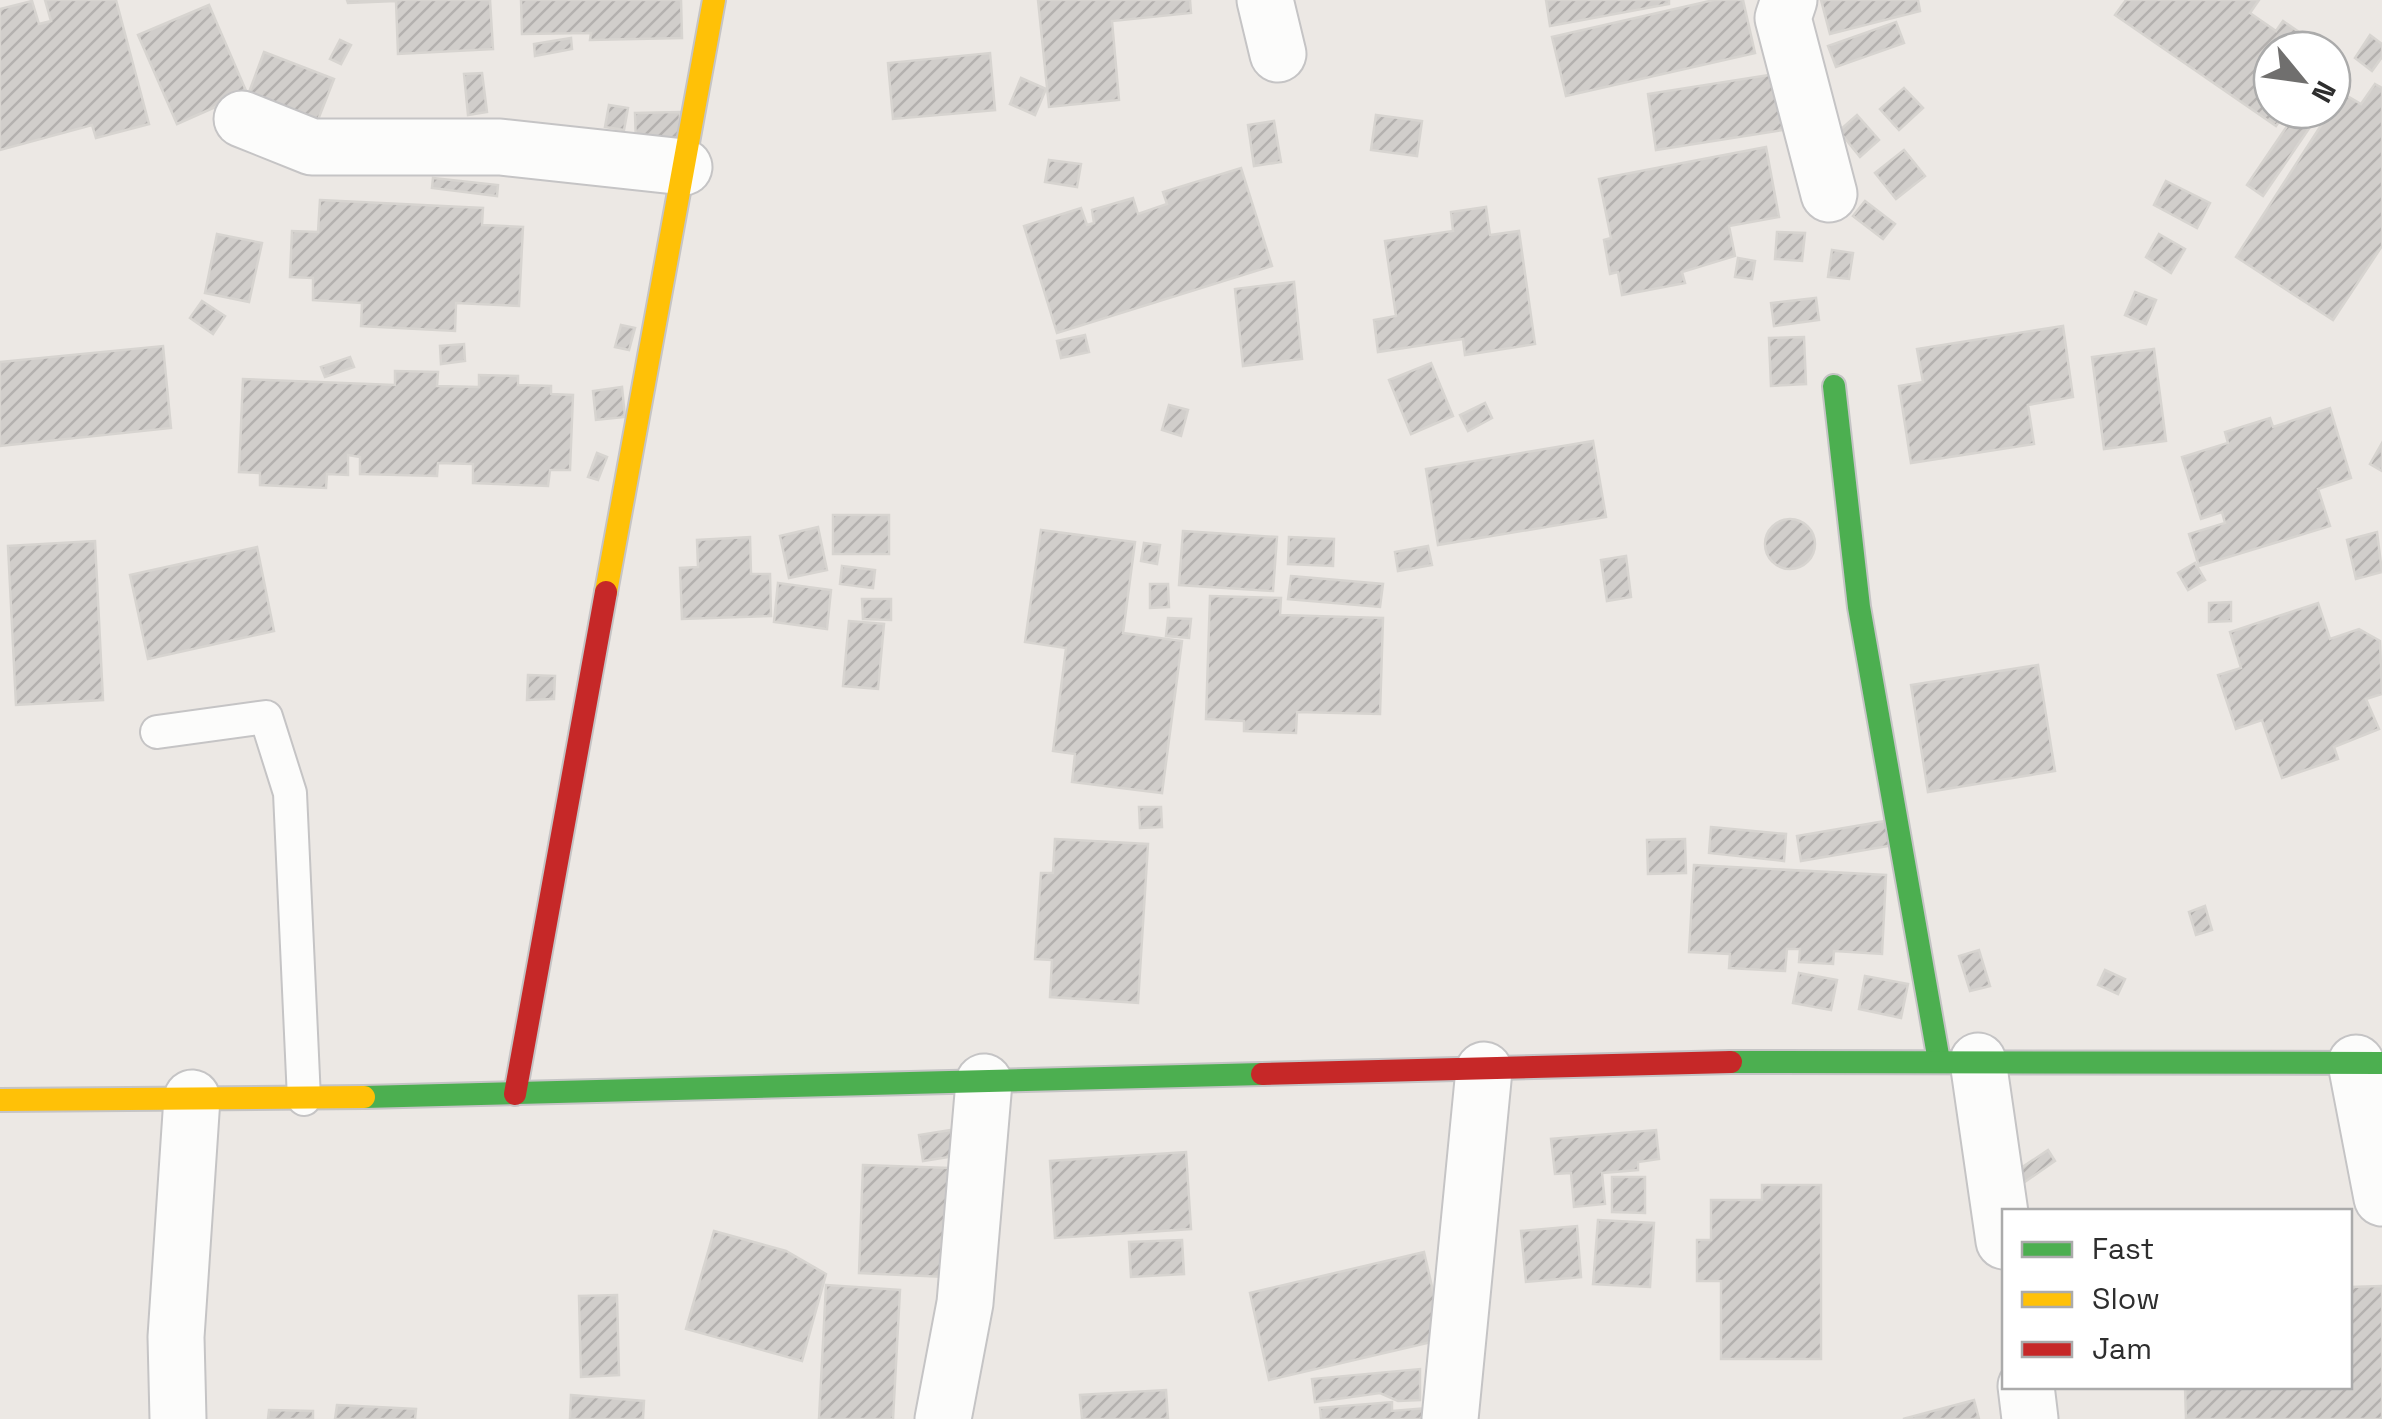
<svg xmlns="http://www.w3.org/2000/svg" width="2382" height="1419" font-family="'Space Grotesk',sans-serif">
<defs>
<pattern id="building-hatch" width="6" height="6" patternUnits="userSpaceOnUse" patternTransform="scale(2.5)"><rect width="6" height="6" fill="#d1cecb"/><path d="M-1 1l2-2M0 6l6-6M5 7l2-2" fill="none" stroke="#b4b1af"/></pattern>
</defs>
<rect width="100%" height="100%" fill="#ece8e4"/>
<g fill="url(#building-hatch)" stroke="#d7d4d0" stroke-width="2.5">
<path d="M45,0H116L149,124L96,138L92,125L0,150V9L32,1L39,24L51,21Z"/>
<path d="M347,0H490L493,49L398,54L396,1L348,3Z"/>
<path d="M521,0H681L682,38L590,40L591,33L522,34Z"/>
<path d="M1038,0H1190L1191,13L1112,21L1119,100L1049,107Z"/>
<path d="M1546,0H1669V4L1550,26Z"/>
<path d="M1714,0H1743L1755,53L1566,96L1552,37Z"/>
<path d="M1821,0H1918L1920,11L1830,34Z"/>
<path d="M2126,0H2259L2250,13L2276,31L2283,21L2325,50H2272V110H2287L2276,126L2115,15Z"/>
<path d="M209,5L247,93L177,124L138,35Z"/>
<path d="M1896,22L1904,43L1836,67L1828,46Z"/>
<path d="M2370,35L2382,44V57L2372,71L2355,58Z"/>
<path d="M571,38L572,49L535,56L534,44Z"/>
<path d="M340,40L351,45L341,64L330,59Z"/>
<path d="M264,52L334,79L314,130L245,103Z"/>
<path d="M990,53L995,110L893,119L888,63Z"/>
<path d="M482,73L487,112L468,115L464,74Z"/>
<path d="M1781,73L1789,129L1656,150L1648,94Z"/>
<path d="M1021,78L1046,89L1035,115L1010,104Z"/>
<path d="M2375,84L2382,88V246L2333,320L2236,257L2342,93L2361,104Z"/>
<path d="M1904,88L1923,108L1899,130L1880,109Z"/>
<path d="M609,105L628,108L624,130L605,127Z"/>
<path d="M2298,110L2321,111L2263,196L2247,185Z"/>
<path d="M680,112L679,145L636,146L635,113Z"/>
<path d="M1376,115L1422,121L1417,156L1371,150Z"/>
<path d="M1857,115L1879,140L1860,157L1839,131Z"/>
<path d="M1274,121L1281,162L1254,166L1248,125Z"/>
<path d="M1766,147L1779,217L1729,226L1735,256L1682,272L1685,283L1622,295L1618,272L1610,274L1604,240L1611,238L1599,179Z"/>
<path d="M1904,150L1925,176L1896,199L1875,173Z"/>
<path d="M1049,160L1081,164L1077,187L1045,182Z"/>
<path d="M1241,168L1272,266L1057,333L1024,226L1081,208L1087,225L1094,223L1092,210L1133,198L1138,214L1167,204L1163,192Z"/>
<path d="M433,178L498,185L497,196L432,188Z"/>
<path d="M2166,181L2210,203L2197,228L2154,205Z"/>
<path d="M320,200L483,208L482,225L523,227L519,306L456,303L455,331L361,326L362,303L313,300V278L290,277L292,231L318,232Z"/>
<path d="M1865,201L1895,224L1883,239L1853,216Z"/>
<path d="M1486,207L1490,235L1519,231L1535,344L1465,355L1463,339L1378,352L1374,320L1396,316L1385,241L1453,231L1451,212Z"/>
<path d="M1777,232L1805,233L1802,261L1775,259Z"/>
<path d="M217,234L262,243L249,302L205,293Z"/>
<path d="M2159,234L2185,249L2171,273L2146,257Z"/>
<path d="M1832,250L1853,253L1849,279L1828,277Z"/>
<path d="M1738,258L1755,261L1752,279L1735,277Z"/>
<path d="M1294,282L1302,359L1243,366L1235,289Z"/>
<path d="M2135,292L2156,300L2146,324L2125,315Z"/>
<path d="M1816,298L1819,320L1774,326L1771,303Z"/>
<path d="M202,301L225,316L213,334L190,318Z"/>
<path d="M621,325L635,328L629,350L615,347Z"/>
<path d="M2063,326L2073,397L2028,405L2034,444L1911,463L1899,386L1923,382L1917,349Z"/>
<path d="M1085,335L1089,352L1061,358L1057,341Z"/>
<path d="M1804,337L1806,384L1771,386L1769,338Z"/>
<path d="M464,344L465,361L441,364L440,346Z"/>
<path d="M163,346L171,428L0,446V362Z"/>
<path d="M2154,349L2166,441L2104,449L2092,357Z"/>
<path d="M350,357L354,367L325,377L321,367Z"/>
<path d="M1431,363L1453,416L1411,434L1389,380Z"/>
<path d="M395,371L438,372L437,386L479,387V375L518,376V385L551,386V394L573,395L570,470H550L548,486L473,483V464L438,463L437,476L360,474V457L348,455V475L327,474L326,488L260,485V473L239,472L243,379L395,385Z"/>
<path d="M622,387L625,417L596,420L593,391Z"/>
<path d="M1485,403L1492,418L1468,431L1460,415Z"/>
<path d="M1169,405L1188,410L1181,436L1162,430Z"/>
<path d="M2330,408L2351,478L2318,489L2330,526L2199,566L2189,534L2225,523L2222,512L2201,519L2182,457L2228,443L2225,432L2270,418L2273,427Z"/>
<path d="M1593,441L1606,517L1438,545L1426,469Z"/>
<path d="M2382,443V471L2370,464Z"/>
<path d="M597,453L607,457L598,480L588,477Z"/>
<rect x="833" y="515" width="56" height="39"/>
<circle cx="1790" cy="544" r="25"/>
<path d="M818,527L827,570L789,578L780,536Z"/>
<path d="M1041,530L1135,542L1123,633L1182,641L1162,793L1072,782L1075,754L1053,751L1066,648L1025,642Z"/>
<path d="M1183,531L1277,537L1273,591L1179,585Z"/>
<path d="M2377,532L2382,572L2356,579L2347,540Z"/>
<path d="M750,537L751,574H770L771,616L682,619L680,568L698,567L697,540Z"/>
<path d="M1289,537L1334,539L1333,566L1288,564Z"/>
<path d="M95,541L103,700L16,705L8,546Z"/>
<path d="M1144,543L1160,545L1157,564L1141,561Z"/>
<path d="M1428,546L1432,565L1398,571L1395,552Z"/>
<path d="M257,547L274,631L148,659L130,575Z"/>
<path d="M1626,556L1631,597L1607,601L1601,560Z"/>
<path d="M2195,563L2205,580L2188,590L2178,573Z"/>
<path d="M842,566L875,570L873,588L840,584Z"/>
<path d="M1291,576L1383,584L1380,607L1288,599Z"/>
<path d="M778,583L831,590L827,629L774,622Z"/>
<path d="M1150,584H1168L1169,607L1150,608Z"/>
<path d="M1210,596L1281,598L1280,615L1383,618L1380,714L1297,712L1296,733L1244,731V721L1206,719Z"/>
<path d="M862,599H891V620L863,619Z"/>
<path d="M2231,602V621L2209,622V603Z"/>
<path d="M2318,603L2330,639L2359,629L2380,641L2382,694L2366,699L2379,729L2334,747L2338,759L2282,778L2262,720L2236,729L2218,675L2241,668L2230,632Z"/>
<path d="M1168,618L1191,619L1189,638L1166,636Z"/>
<path d="M849,621L884,624L878,689L843,686Z"/>
<path d="M2038,665L2055,771L1928,792L1911,685Z"/>
<path d="M528,675L555,676L554,699L527,700Z"/>
<path d="M1139,807H1161L1162,827L1140,828Z"/>
<path d="M1891,820L1894,845L1801,861L1797,836Z"/>
<path d="M1711,827L1786,834L1784,861L1709,853Z"/>
<path d="M1055,839L1148,844L1138,1003L1050,997L1052,960L1035,959L1041,873H1053Z"/>
<path d="M1685,839L1686,873L1648,874L1647,840Z"/>
<path d="M1694,865L1886,875L1882,954L1834,951L1833,964L1799,962L1800,949H1787L1785,971L1729,968L1730,954L1689,952Z"/>
<path d="M2205,906L2212,930L2196,935L2189,912Z"/>
<path d="M1979,950L1990,986L1970,991L1959,956Z"/>
<path d="M2105,970L2125,979L2118,994L2098,985Z"/>
<path d="M1799,973L1837,980L1831,1010L1793,1003Z"/>
<path d="M1865,976L1908,984L1901,1018L1859,1009Z"/>
<path d="M951,1130L955,1156L923,1161L919,1135Z"/>
<path d="M1656,1130L1659,1159L1638,1162V1170L1602,1173L1605,1204L1574,1207L1571,1173L1555,1174L1551,1139Z"/>
<path d="M2048,1150L2055,1161L2019,1186L2012,1174Z"/>
<path d="M1186,1152L1191,1229L1055,1238L1050,1161Z"/>
<path d="M863,1165L949,1168L945,1277L859,1273Z"/>
<path d="M1612,1177H1645V1213L1612,1212Z"/>
<path d="M1762,1185H1821V1359H1721V1281H1697V1240H1711V1200H1762Z"/>
<path d="M1598,1220L1654,1223L1650,1287L1593,1284Z"/>
<path d="M1577,1226L1581,1277L1526,1282L1521,1231Z"/>
<path d="M714,1231L786,1251L826,1274L802,1361L686,1329Z"/>
<path d="M1182,1240L1184,1274L1131,1277L1129,1242Z"/>
<path d="M1424,1252L1444,1339L1269,1380L1250,1293Z"/>
<path d="M826,1285L900,1290L893,1419H819Z"/>
<path d="M2382,1286V1419H2186L2185,1386H2350V1287Z"/>
<path d="M617,1295L619,1375L581,1377L579,1296Z"/>
<path d="M1420,1369V1400L1398,1401L1380,1393L1315,1402L1312,1379Z"/>
<path d="M1166,1390L1168,1419H1082L1080,1395Z"/>
<path d="M571,1395L644,1401L643,1419H570Z"/>
<path d="M1974,1400L1979,1419H1903Z"/>
<path d="M1392,1402V1411L1427,1408L1428,1419H1321L1320,1408Z"/>
<path d="M337,1405L416,1409L415,1419H335Z"/>
<path d="M269,1410L313,1411V1419H268Z"/>
</g>
<g fill="none" stroke-linecap="round" stroke-linejoin="round">
<g stroke="#c5c4c5" stroke-width="36">
<path id="lane" d="M157,732L266,717L290,793L304,1099"/>
</g>
<g stroke="#c5c4c5" stroke-width="59">
<g id="street">
<path d="M1265,0L1278,54"/>
<path d="M1789,0L1783,18L1829,194"/>
<path d="M242,119L312,147H500L684,167"/>
<path d="M1978,1061L2004,1241"/>
<path d="M2356,1063L2382,1198"/>
<path d="M2026,1386L2030,1419"/>
<path d="M178,1419L176,1337L192,1098"/>
<path d="M943,1419L965,1303L984,1082"/>
<path d="M1450,1419L1484,1070"/>
</g>
</g>
<g stroke="#c5c4c5" stroke-width="26">
<g id="fast">
<path d="M1834,386L1859,607L1939,1061"/>
<path d="M1731,1062L2382,1063"/>
<path d="M364,1097L1262,1074"/>
</g>
</g>
<g stroke="#c5c4c5" stroke-width="26">
<g id="slow">
<path d="M606,592L714,0"/>
<path d="M0,1100L364,1097"/>
</g>
</g>
<g stroke="#c5c4c5" stroke-width="26">
<g id="jam">
<path d="M1262,1074L1731,1062"/>
<path d="M515,1094L606,592"/>
</g>
</g>
<use href="#lane" stroke="#fcfcfb" stroke-width="32"/>
<use href="#street" stroke="#fcfcfb" stroke-width="55"/>
<use href="#fast" stroke="#4caf50" stroke-width="22"/>
<use href="#slow" stroke="#ffc107" stroke-width="22"/>
<use href="#jam" stroke="#c62828" stroke-width="22"/>
</g>
<rect x="2002" y="1209" width="350" height="180" fill="#ffffff" stroke="#ababab" stroke-width="2.5"/>
<rect x="2022" y="1242" width="50" height="15" fill="#4caf50" stroke="#ababab" stroke-width="2.5"/>
<text x="2092" y="1259" font-size="30" fill="#2e2e2e">Fast</text>
<rect x="2022" y="1292" width="50" height="15" fill="#ffc107" stroke="#ababab" stroke-width="2.5"/>
<text x="2092" y="1309" font-size="30" fill="#2e2e2e">Slow</text>
<rect x="2022" y="1342" width="50" height="15" fill="#c62828" stroke="#ababab" stroke-width="2.5"/>
<text x="2092" y="1359" font-size="30" fill="#2e2e2e">Jam</text>
<g transform="translate(2302 80) rotate(119)"><circle r="48" fill="#ffffff" stroke="#ababab" stroke-width="2.5"/>
<path d="M0-8L18 38L0 25L-18 38Z" fill="#706f6e"/>
<text y="-15" font-size="28" font-weight="bold" text-anchor="middle" fill="#2e2e2e">N</text>
</g>
</svg>
